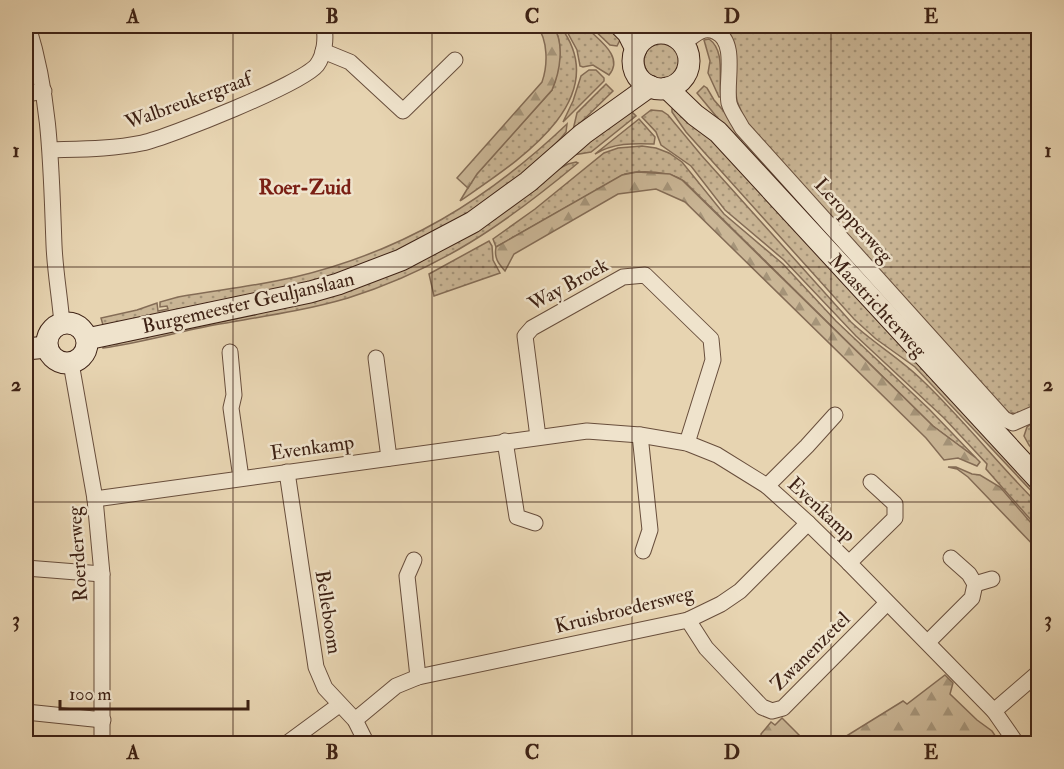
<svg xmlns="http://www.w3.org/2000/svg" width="1064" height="769" font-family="'IM FELL Double Pica',serif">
<defs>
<pattern id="grass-dots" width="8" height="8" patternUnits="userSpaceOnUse" patternTransform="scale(1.5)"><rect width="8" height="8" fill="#cab696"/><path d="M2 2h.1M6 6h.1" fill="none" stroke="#a59479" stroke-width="1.8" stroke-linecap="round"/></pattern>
<pattern id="forest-firs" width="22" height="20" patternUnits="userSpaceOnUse" patternTransform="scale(1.5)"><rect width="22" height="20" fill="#cab696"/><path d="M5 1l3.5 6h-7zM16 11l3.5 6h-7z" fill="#a59479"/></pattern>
</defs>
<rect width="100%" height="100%" fill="#e7d4b1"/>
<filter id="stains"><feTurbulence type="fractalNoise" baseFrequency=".00333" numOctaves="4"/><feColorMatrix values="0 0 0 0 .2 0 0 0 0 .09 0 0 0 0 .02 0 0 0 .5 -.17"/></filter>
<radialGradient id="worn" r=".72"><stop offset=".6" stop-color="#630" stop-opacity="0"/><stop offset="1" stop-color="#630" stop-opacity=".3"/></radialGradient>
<g fill="url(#grass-dots)" stroke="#846c56" stroke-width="1.5">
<path d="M553,26H560C617,101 513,164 460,201L475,176L552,90C559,71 565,43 553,26Z"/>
<path d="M564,26H585C597,39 625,56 609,75L593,65L583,67L580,66L577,50Z"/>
<path d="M590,26H616L620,40L617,46L610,45Z"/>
<path d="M720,26H1038V403L1022,413L1018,412V414L1012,413V415L1007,411L1006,412L747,125L737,101L727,31Z"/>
<path d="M709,39C726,51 718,79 721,97H719L708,73L710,61L704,40Z"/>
<circle cx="662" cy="61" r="18"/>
<path d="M589,70H596L604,78V81L563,122L573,101L581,76Z"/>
<path d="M606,84L613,91L573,130L577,113Z"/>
<path d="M704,86L707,88L714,100L728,116L1038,466L730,133L697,93Z"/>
<path d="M679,105L844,275L1038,491V498L915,367L876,339L854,319L686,132L672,112V109Z"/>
<path d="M627,107L636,116L591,152L573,155Z"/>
<path d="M651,110L662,111L668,115L702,156L851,322C873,343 900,358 922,380C963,419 998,464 1038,504V528L986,469L987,464L944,418L856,336L784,260L725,210L691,166L661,145L656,132L642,117Z"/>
<path d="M639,119L655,137L654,144C633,143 613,143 595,154Z"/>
<path d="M567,124L566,132L561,138L539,161L445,231L340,276L135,320L134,318L133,320L103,325L101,318L137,310L157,303L158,311L168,309L167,306L160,307V302L178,297C217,290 257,286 295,277C404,251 487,200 567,124Z"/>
<path d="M642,146L656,148L669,153L682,162L724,214L783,264L836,321L929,409L976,458L933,426L684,181C670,171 641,170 625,174L496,247L493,239L535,209L604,153L618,148Z"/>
<path d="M576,162L578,163C505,224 440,269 348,298C304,311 259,317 214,325C177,332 140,343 103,348V346L131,339L312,297L568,164Z"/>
<path d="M489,241L492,246L493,260L500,273L434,296L429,274Z"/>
<path d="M1038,419V427L1034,434L1038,441V456L1029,445L1024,436L1027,427Z"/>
</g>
<g fill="url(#forest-firs)" stroke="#846c56" stroke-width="1.5">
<path d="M537,26H553C565,43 560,72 552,90L477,174L468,188L457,178L542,82C548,65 548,40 537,26Z"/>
<path d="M637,172L670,174L682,180L933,426L976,458L980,462L977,466L958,458L944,460L926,438L685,202L656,189L618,194L514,254L505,271C498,263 494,258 496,247L622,175Z"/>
<path d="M948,467H956L972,474L980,475L1000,487L1038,531V550L968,477L957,469Z"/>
<path d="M945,675L953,683L950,694L977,720L992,731L1000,743H835L903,701L907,704Z"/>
<path d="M782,718L807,743H762L761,734L771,722L775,725Z"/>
</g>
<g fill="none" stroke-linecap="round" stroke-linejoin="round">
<g stroke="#684e3c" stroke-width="17">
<g id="street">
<path d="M28,26C51,100 51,168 54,245C55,271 60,298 62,324"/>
<path d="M683,44C693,36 703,25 716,32C738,42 725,83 729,103C731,111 738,120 742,128L1004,419L1013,423L1038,412"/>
<path d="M323,51L350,62L403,111L455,60"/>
<path d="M26,94L44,91"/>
<path d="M51,150C82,149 112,149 142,143C169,137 302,84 317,65C325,54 326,38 324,26"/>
<path d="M230,352L234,395L231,408L241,478"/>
<path d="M376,358L389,458"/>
<path d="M71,363L95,499L102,574V744"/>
<path d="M640,435L650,530L643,551"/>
<path d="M538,437L525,336L532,328L623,277L645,275L711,339L713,360L687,443"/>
<path d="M505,441L517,517L535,523"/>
<path d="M287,472L316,667L325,688L355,720L367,744"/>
<path d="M767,486L807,446L835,415"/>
<path d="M95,499L587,431L640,435L687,443L717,455L767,486L808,523L849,563L994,711L1017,744"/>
<path d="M414,560L407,576L418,677"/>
<path d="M849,563L895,518V504L871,482"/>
<path d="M26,568L102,574"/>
<path d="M975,584L992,579"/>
<path d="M688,620L706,648L762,707L772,711L783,708L887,603"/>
<path d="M928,642L972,598L975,584L969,574L951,558"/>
<path d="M994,711L1038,673"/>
<path d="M26,712L103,720"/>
<path d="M355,720L396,686L418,677L688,620L721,604L740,591L808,523"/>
<path d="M286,744L339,705"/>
</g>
</g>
<g stroke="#3e2215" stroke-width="23">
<g id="secondary">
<path d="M621,26L628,33L636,49"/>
<circle cx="661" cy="61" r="28"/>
<path d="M667,88L695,115L718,132L1038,479"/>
<circle cx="67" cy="343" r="20"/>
<path d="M87,339L310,292L338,284L401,260L473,222L528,182L583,134L650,86"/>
<path d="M26,349L47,347"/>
</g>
</g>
<use href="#street" stroke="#efe3cc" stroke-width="15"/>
<use href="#secondary" stroke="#efe3cc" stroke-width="21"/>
</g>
<path fill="none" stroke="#3e2215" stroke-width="1.5" stroke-opacity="0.55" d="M233,26V744M432,26V744M632,26V744M831,26V744M26,267H1038M26,502H1038"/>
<g text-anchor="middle" stroke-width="5" stroke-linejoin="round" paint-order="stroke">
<g font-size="20" fill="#3e2215" stroke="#efe3cc">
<text transform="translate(188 100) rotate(-20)" y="7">Walbreukergraaf</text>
<text transform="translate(854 220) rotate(48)" y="7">Leropperweg</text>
<text transform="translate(568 284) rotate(-29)" y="7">Way Broek</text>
<text transform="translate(248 302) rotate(-13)" y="7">Burgemeester Geuljanslaan</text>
<text transform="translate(878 305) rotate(47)" y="7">Maastrichterweg</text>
<text transform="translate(312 447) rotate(-8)" y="7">Evenkamp</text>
<text transform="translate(822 509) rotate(43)" y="7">Evenkamp</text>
<text transform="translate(77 554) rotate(-94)" y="7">Roerderweg</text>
<text transform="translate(624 609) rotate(-14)" y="7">Kruisbroedersweg</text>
<text transform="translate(329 612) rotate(81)" y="7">Belleboom</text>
<text transform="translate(810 651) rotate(-45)" y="7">Zwanenzetel</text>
</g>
<g font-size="21" font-weight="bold" fill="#7a1f14" stroke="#efe3cc">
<text x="305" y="194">Roer-Zuid</text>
</g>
</g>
<rect width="1064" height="769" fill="none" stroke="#e7d4b1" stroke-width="66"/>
<path d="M60 700v9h188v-9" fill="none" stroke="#3e2215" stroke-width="3"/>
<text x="69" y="700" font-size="18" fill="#3e2215" stroke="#efe3cc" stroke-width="4.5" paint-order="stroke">100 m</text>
<rect x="33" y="33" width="998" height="703" fill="none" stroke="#3e2215" stroke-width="2"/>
<g font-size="20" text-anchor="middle" font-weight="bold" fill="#3e2215">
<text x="133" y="23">A</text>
<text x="332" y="23">B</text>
<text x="532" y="23">C</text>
<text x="732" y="23">D</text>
<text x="931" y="23">E</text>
<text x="16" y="157">1</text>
<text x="1048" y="157">1</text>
<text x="16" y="391">2</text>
<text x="1048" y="391">2</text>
<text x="16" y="626">3</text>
<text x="1048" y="626">3</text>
<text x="133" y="759">A</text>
<text x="332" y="759">B</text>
<text x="532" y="759">C</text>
<text x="732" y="759">D</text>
<text x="931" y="759">E</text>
</g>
<rect width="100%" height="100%" filter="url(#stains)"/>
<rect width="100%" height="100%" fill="url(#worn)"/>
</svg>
